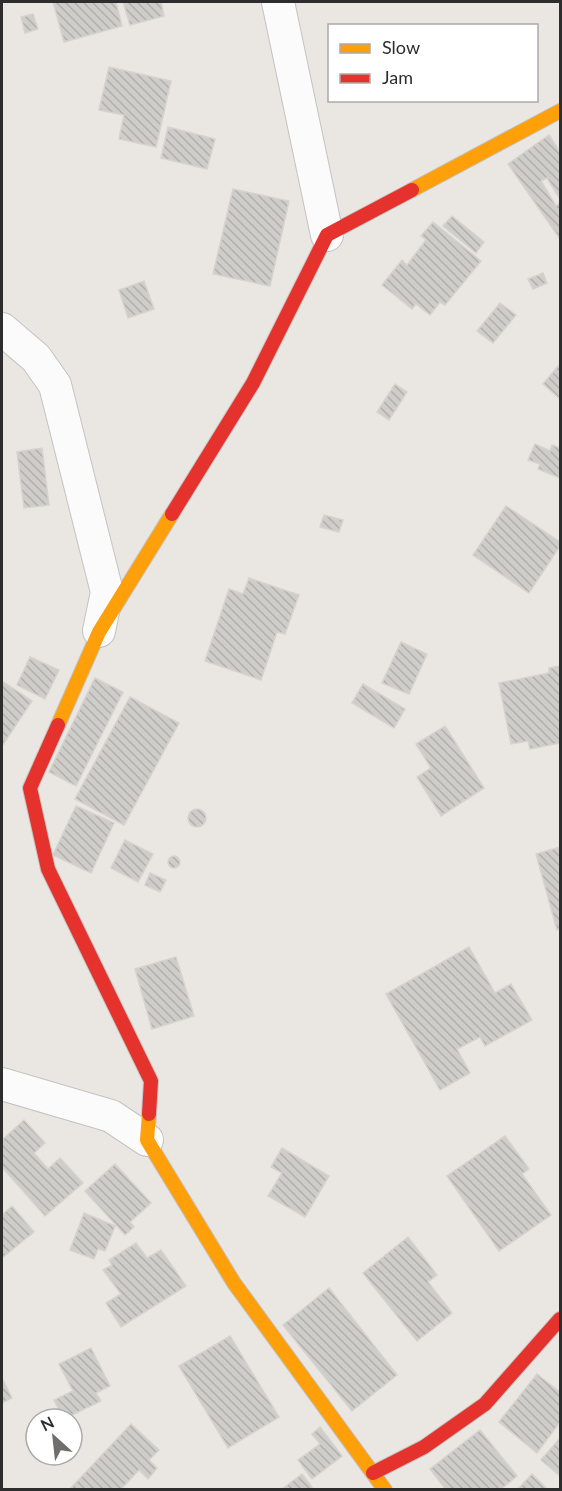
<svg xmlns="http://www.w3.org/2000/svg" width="562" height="1491" font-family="Lato,sans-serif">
<defs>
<pattern id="building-back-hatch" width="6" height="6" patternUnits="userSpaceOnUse" patternTransform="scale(1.5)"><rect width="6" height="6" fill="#cfcdc9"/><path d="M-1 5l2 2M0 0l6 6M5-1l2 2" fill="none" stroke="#b2b0ad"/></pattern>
</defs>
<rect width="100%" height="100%" fill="#eae7e2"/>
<g fill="url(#building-back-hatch)" stroke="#d5d3ce" stroke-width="1.5">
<path d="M53,2H116L122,26L64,42Z"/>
<path d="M123,2H161L164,16L130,25Z"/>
<path d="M33,14L38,29L25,33L21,17Z"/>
<path d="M109,67L171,81L156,147L119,139L124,115L99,110Z"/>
<path d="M168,127L215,139L207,169L161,158Z"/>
<path d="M549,135L560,152V199L547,178L541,181L556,206L560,203V239L508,164Z"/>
<path d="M233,189L289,201L270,286L213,274Z"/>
<path d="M452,216L484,242L476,253L443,226Z"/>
<path d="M433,222L481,261L445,305L440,302L430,315L416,304L412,309L382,285L402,260L407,265L426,240L421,236Z"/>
<path d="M543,273L547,283L533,289L528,279Z"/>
<path d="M144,281L154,309L128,318L119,290Z"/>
<path d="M500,303L516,315L493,343L477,331Z"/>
<path d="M560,364V399L543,384Z"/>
<path d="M395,384L407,392L389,420L377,412Z"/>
<path d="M535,444L550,451L552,445L560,448V478L538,469L540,464L528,460Z"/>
<path d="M42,448L49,505L24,508L17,452Z"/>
<path d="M506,506L560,542V546L529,593L473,555Z"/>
<path d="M324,515L343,520L339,532L320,527Z"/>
<path d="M249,578L299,595L285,634L277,632L261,680L205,661L229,589L243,594Z"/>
<path d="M401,642L427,654L409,694L382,683Z"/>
<path d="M30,657L59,670L45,699L17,685Z"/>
<path d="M560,666V743L530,749L528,741L511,744L499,683L549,673V668Z"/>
<path d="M95,678L123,692L76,786L49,772Z"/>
<path d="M2,681L32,701L2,746Z"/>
<path d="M363,684L405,709L394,728L352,703Z"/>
<path d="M130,697L179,723L124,825L75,799Z"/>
<path d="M445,726L484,788L441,816L417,777L431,768L416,744Z"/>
<path d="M76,806L114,823L91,873L53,855Z"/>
<circle cx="197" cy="818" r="9"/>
<path d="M125,840L153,854L138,882L111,868Z"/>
<path d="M560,847V929L557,930L536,854Z"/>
<circle cx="174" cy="862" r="6"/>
<path d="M150,873L166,880L160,892L145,885Z"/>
<path d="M469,947L495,993L511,984L532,1020L485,1046L480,1037L457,1049L470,1073L440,1090L386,994Z"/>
<path d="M176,957L194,1016L152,1029L135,969Z"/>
<path d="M24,1120L45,1143L34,1153L48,1169L60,1158L83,1183L45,1216L2,1167V1140Z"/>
<path d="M505,1136L529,1169L522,1174L551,1215L499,1251L447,1176Z"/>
<path d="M282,1148L329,1176L305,1217L268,1196L282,1173L271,1167Z"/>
<path d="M115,1164L151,1203L130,1222L134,1227L125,1235L85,1191Z"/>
<path d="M12,1206L34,1232L2,1258V1215Z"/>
<path d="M84,1213L115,1226L105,1251L98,1249L94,1259L70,1250Z"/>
<path d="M408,1237L437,1275L428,1282L452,1313L417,1341L363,1273Z"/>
<path d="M136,1243L147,1258L161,1250L186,1286L121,1327L106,1303L121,1294L103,1270L112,1265L109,1260Z"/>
<path d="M329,1288L397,1375L352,1411L283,1325Z"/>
<path d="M230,1336L279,1417L228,1448L179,1366Z"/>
<path d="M91,1348L110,1386L96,1393L101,1401L64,1419L54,1400L73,1391L59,1364Z"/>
<path d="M537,1374L560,1392V1422L537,1453L499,1422Z"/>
<path d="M3,1380L12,1398L2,1403V1381Z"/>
<path d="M131,1424L159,1450L149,1460L157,1468L148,1479L139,1470L120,1490H69Z"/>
<path d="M320,1427L342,1456L312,1479L298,1460L320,1444L312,1434Z"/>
<path d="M480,1430L517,1476L500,1490H446L430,1469Z"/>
<path d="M560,1438V1476L541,1460Z"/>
<path d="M302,1474L314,1490H281Z"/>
<path d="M532,1474L548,1490H517Z"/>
</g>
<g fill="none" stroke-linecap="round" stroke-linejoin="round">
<g stroke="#c4c3c3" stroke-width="34">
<g id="street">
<path d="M278,2L327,235"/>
<path d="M2,329L36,358L55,385L107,592L99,631"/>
<path d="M2,1084L111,1116L147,1140"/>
</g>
</g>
<g stroke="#c4c3c3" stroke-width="16">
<g id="slow">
<path d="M412,190L560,111"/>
<path d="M58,725L99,632L172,514"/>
<path d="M149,1114L147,1140L234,1283L385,1490"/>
</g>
</g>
<g stroke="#c4c3c3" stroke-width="16">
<g id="jam">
<path d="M172,514L253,383L327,235L412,190"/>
<path d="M58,725L30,788L48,869L151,1081L149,1114"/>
<path d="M373,1473L424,1447L485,1404L560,1319"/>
</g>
</g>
<use href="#street" stroke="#fcfbfb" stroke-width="32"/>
<use href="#slow" stroke="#ff9f0a" stroke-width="14"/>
<use href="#jam" stroke="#e5322d" stroke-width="14"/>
</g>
<rect width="562" height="1491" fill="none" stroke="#2d2d2d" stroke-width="6"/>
<rect x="328" y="24" width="210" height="78" fill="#ffffff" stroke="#ababab" stroke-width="1.5"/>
<rect x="340" y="44" width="30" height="9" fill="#ff9f0a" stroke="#ababab" stroke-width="1.5"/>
<text x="382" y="54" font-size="18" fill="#2d2d2d">Slow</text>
<rect x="340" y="74" width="30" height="9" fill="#e5322d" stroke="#ababab" stroke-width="1.5"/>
<text x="382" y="84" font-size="18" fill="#2d2d2d">Jam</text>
<g transform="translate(54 1437) rotate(333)"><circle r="28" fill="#ffffff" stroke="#ababab" stroke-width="1.5"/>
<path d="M0-4.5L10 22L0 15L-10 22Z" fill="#6f6e6c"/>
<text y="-9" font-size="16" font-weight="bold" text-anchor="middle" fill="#2d2d2d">N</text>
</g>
</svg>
